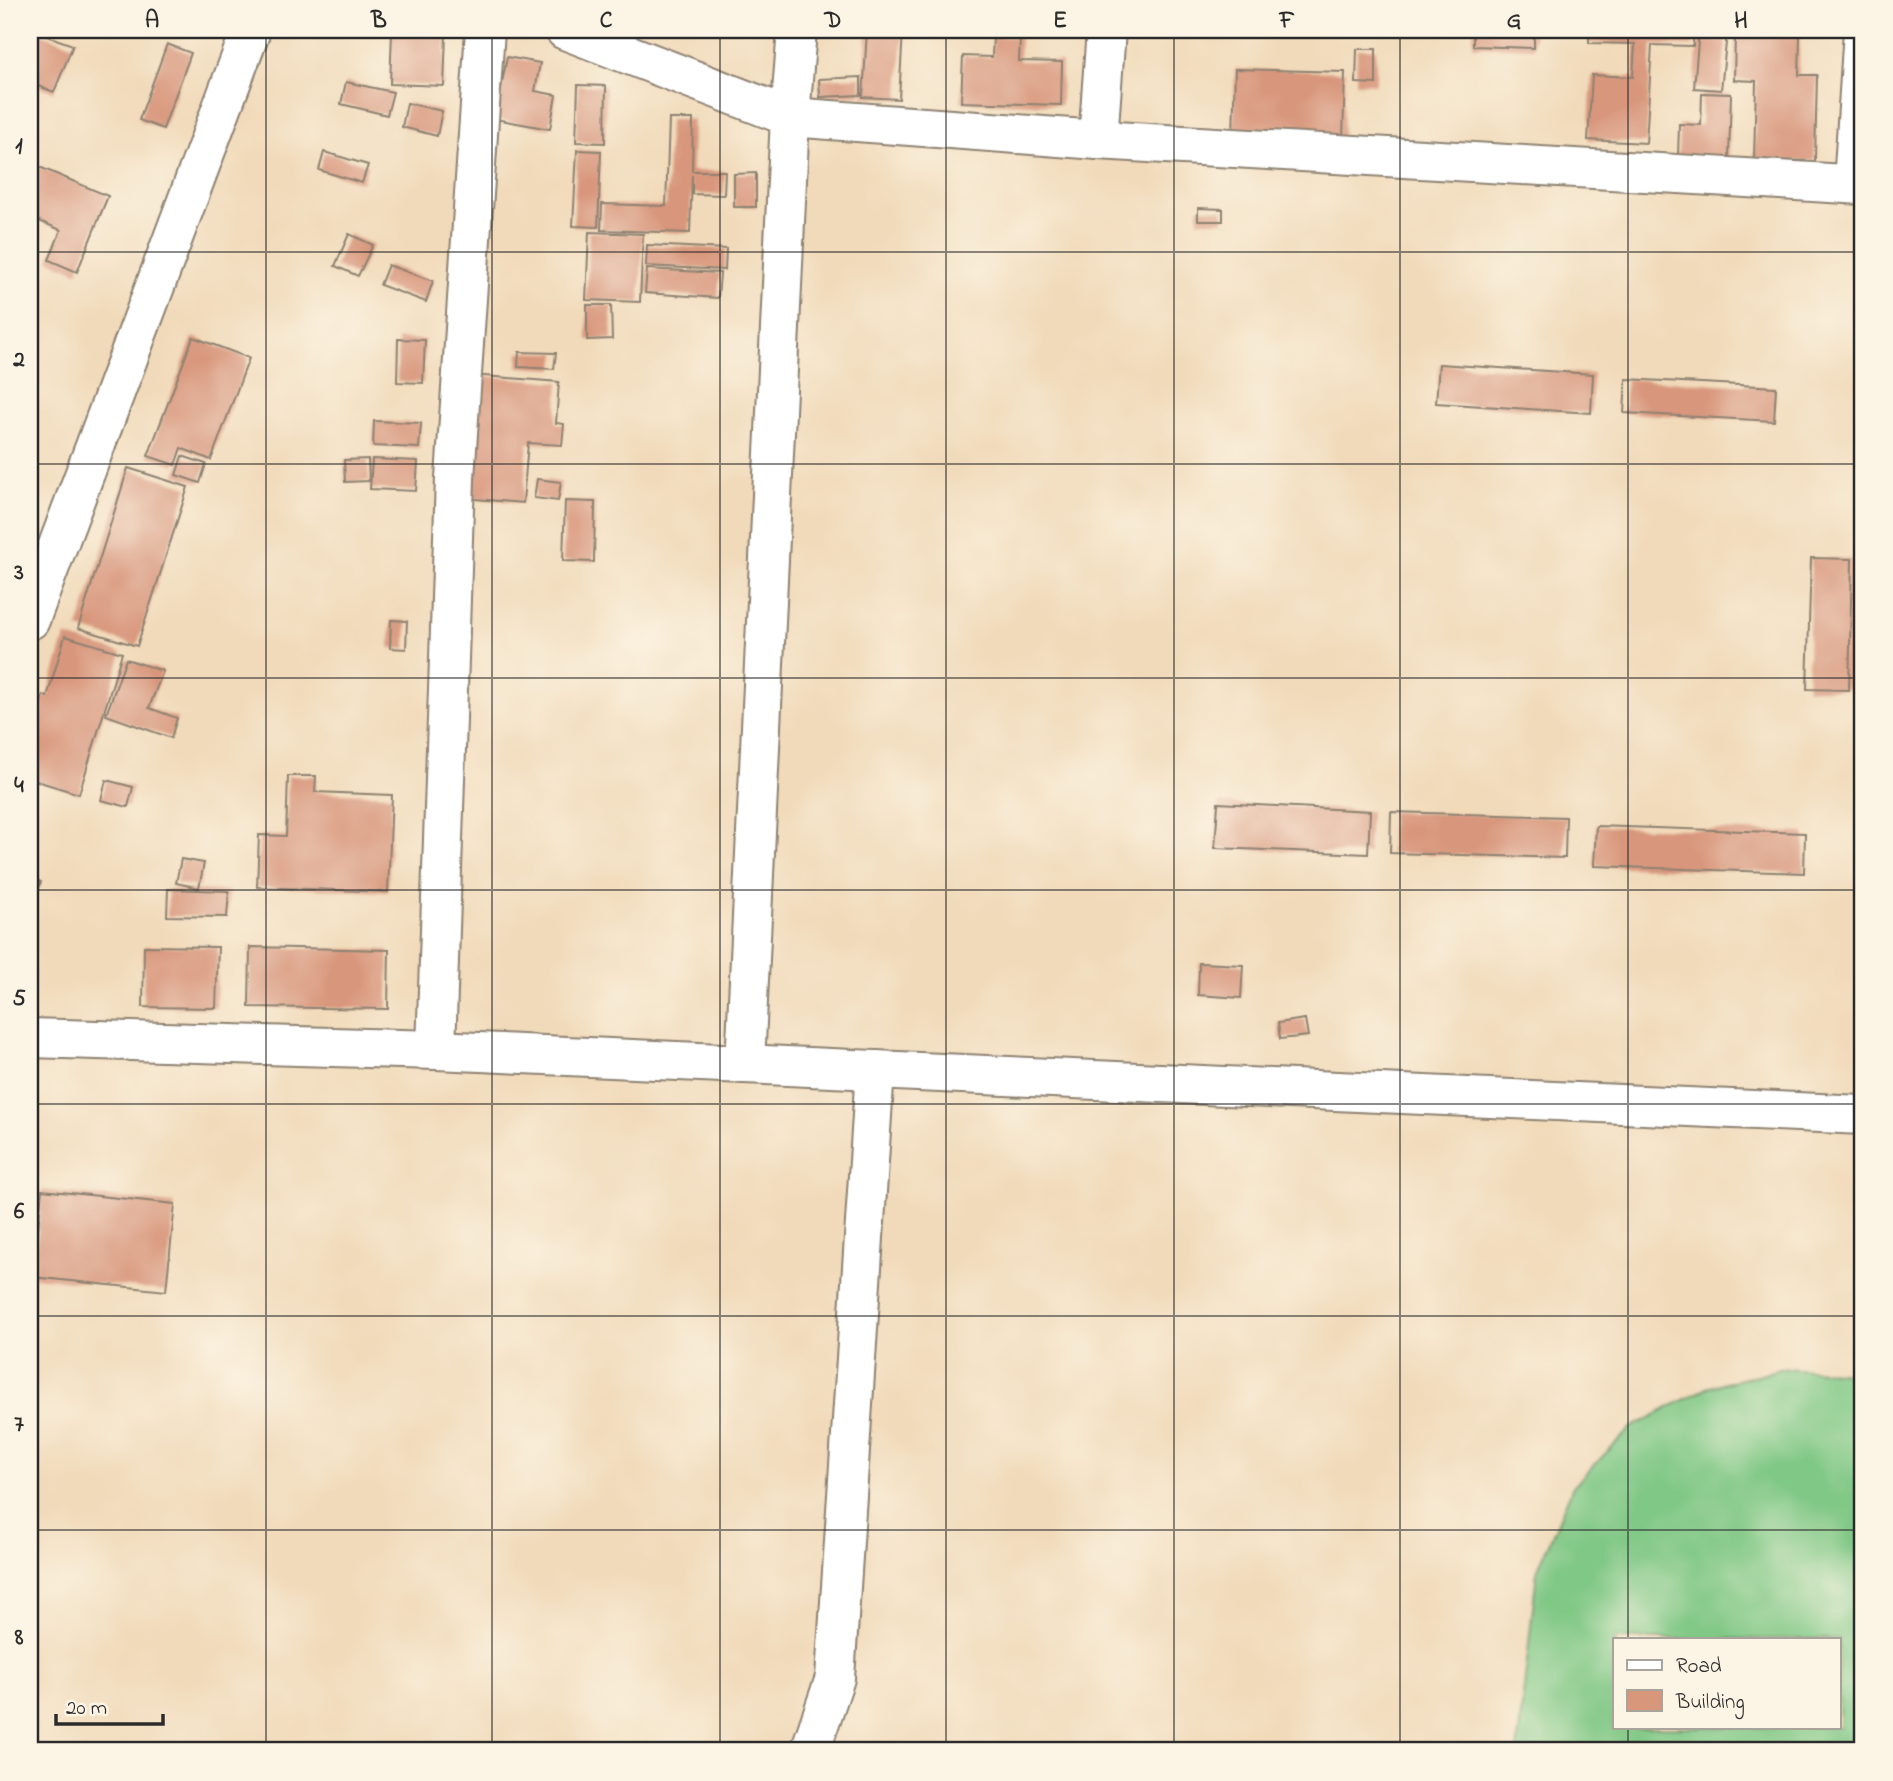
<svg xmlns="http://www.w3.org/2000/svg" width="1893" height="1781" font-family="'Indie Flower',sans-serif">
<rect width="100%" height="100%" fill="#fcf5e5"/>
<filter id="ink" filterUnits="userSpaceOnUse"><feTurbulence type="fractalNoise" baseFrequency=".0143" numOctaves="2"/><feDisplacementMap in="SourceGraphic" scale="14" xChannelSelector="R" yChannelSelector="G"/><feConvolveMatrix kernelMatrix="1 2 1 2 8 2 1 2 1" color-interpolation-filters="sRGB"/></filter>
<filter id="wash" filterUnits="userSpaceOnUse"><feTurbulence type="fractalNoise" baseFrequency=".00686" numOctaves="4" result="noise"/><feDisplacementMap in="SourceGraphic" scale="28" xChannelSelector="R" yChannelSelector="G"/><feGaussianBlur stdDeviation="1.57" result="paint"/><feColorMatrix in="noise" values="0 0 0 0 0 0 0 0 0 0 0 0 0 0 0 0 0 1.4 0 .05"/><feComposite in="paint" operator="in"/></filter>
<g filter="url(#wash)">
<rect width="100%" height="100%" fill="#f1daba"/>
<path fill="#80c885" stroke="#567a58" stroke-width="2" fill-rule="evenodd" d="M1784,1368L1863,1374V1751H1517L1537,1571L1573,1486L1631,1428L1706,1388ZM1615,1639H1839V1727H1615Z"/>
<g id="blocks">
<g fill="#d8967b">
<path d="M30,30L73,45L54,92L30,83Z"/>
<path d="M867,30H903L899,99L863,97Z"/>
<path d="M963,30H1023V34L963,33Z"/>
<path d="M1473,30H1534V48L1473,46Z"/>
<path d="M1589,30H1693V46L1652,45L1646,143L1588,140L1592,75L1633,77L1635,44L1589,43Z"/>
<path d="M1699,30L1727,33L1721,90L1694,88Z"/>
<path d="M392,32L446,34L444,86L390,84Z"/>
<path d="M1735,33L1800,35L1799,75H1817L1815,161L1754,160L1756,81L1734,80Z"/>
<path d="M993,36L1020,37L1019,61L1062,62L1061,105L961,102L963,56L992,57Z"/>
<path d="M167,44L191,53L163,129L139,120Z"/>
<path d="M1357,49H1376V84L1356,83Z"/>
<path d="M507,57L540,63L535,91L556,95L550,129L495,119Z"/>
<path d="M1235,69L1345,72L1343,139L1233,136Z"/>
<path d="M861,77V95L820,97L819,79Z"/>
<path d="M346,82L393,92L387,115L341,104Z"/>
<path d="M578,85L606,86L605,143L576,142Z"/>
<path d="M1702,93L1731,94L1729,158L1678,157L1679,124L1701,125Z"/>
<path d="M407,103L442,111L437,136L402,127Z"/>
<path d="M669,119H693L692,171H725L724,195L692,194V175L690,233L601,230L602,204L666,206Z"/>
<path d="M577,150L601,151L598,227L573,226Z"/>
<path d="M324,152L368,165L362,183L319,170Z"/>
<path d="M30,163L108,196L77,272L49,260L61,230L30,217Z"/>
<path d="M756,173V207H734V174Z"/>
<path d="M1198,208L1223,209V221H1198Z"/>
<path d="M589,232L643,234L640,302L586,300Z"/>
<path d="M349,234L373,245L358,276L335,266Z"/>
<path d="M647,245L726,249L725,270L646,266Z"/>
<path d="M388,265L433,281L426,302L380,285Z"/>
<path d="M647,269L720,273L718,298L645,293Z"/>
<path d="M587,305H611L612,339L587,340Z"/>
<path d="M193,337L249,358L211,460L181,448L175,465L148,456Z"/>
<path d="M398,339L425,340L423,383L397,382Z"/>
<path d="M519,352L556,353L554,369L518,367Z"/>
<path d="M1439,364L1593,374L1591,413L1436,403Z"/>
<path d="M472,375L559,382L556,423L564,424L562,445L528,443L523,503L463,498Z"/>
<path d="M1626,379L1776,387L1774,421L1624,413Z"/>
<path d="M374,421L421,423L419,448L373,446Z"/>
<path d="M182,456L206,464L200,483L176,475Z"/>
<path d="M368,459L369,481L345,482L344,460Z"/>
<path d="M372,459L418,461L416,491L370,489Z"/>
<path d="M128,468L188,487L137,646L78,628Z"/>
<path d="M537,479L561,482L558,501L534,498Z"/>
<path d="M565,501L595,502L594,562L563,561Z"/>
<path d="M1811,558L1852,559L1849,690L1807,689Z"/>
<path d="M391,620L407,621L406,649L390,648Z"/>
<path d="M65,636L122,653L79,794L30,779V739L43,695L47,697Z"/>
<path d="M126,659L163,671L149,708L177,718L171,738L106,715Z"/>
<path d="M288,776H316L315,792L392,795L388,892L257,887L259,835L286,836Z"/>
<path d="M106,780L133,787L128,807L101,800Z"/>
<path d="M1218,803L1370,811L1368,854L1215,848Z"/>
<path d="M1391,812L1566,817L1565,858L1390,853Z"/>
<path d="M1596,826L1805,833L1804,873L1594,866Z"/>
<path d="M181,859L204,863L199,888L176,883Z"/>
<path d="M30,877L41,882L30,912Z"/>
<path d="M168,889L229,891L227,917L167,916Z"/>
<path d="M144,946L218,947L216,1008L143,1007Z"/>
<path d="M250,947L389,950L388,1009L249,1007Z"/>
<path d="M1199,963L1243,965L1241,998L1198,995Z"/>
<path d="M1305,1019L1308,1036L1280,1039L1278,1023Z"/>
<path d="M42,1190L175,1204L166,1291L33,1277Z"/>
</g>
</g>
</g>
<g filter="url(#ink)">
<use href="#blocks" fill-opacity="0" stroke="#8e8272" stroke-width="2"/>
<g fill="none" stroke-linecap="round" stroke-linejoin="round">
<g stroke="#8e8272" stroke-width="42">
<g id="minor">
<path d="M565,30L790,117L1098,140L1863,185"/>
<path d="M1098,140L1106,30"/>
<path d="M1853,184L1863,30"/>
<path d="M30,620L251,30"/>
<path d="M30,1038L436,1050L1863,1115"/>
<path d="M436,1050L455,478L485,30"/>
<path d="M745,1064L790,117L797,30"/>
<path d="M810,1751L835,1678L875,1070"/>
</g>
</g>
<use href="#minor" stroke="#fff" stroke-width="38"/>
</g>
</g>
<path fill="none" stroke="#2b2b2b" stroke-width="2" stroke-opacity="0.55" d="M266,30V1751M492,30V1751M720,30V1751M946,30V1751M1174,30V1751M1400,30V1751M1628,30V1639M30,252H1863M30,464H1863M30,678H1863M30,890H1863M30,1104H1863M30,1316H1863M30,1530H1863M1628,1727V1751"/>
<rect width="1893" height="1781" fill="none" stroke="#fcf5e5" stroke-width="77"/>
<rect x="1613" y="1638" width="228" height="91" fill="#fcf5e5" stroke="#a8a49b" stroke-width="2"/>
<rect x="1627" y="1660" width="35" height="10" fill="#ffffff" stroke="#a8a49b" stroke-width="2"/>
<text x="1676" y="1672" font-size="21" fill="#2b2b2b">Road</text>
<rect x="1627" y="1690" width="35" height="21" fill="#d8967b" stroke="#a8a49b" stroke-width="2"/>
<text x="1676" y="1708" font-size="21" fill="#2b2b2b">Building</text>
<path d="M56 1714v10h107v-10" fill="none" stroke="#2b2b2b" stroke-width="3.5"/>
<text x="66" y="1714" font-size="21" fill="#2b2b2b" stroke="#fcf5e5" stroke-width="5" paint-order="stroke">20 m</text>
<rect x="38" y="38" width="1816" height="1704" fill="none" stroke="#2b2b2b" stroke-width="2.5"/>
<g font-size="23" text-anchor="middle" font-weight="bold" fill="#2b2b2b">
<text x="152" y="27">A</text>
<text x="379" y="27">B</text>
<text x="606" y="27">C</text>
<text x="833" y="27">D</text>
<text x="1060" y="27">E</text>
<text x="1287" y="27">F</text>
<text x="1514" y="27">G</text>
<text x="1741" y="27">H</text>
<text x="19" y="153">1</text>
<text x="19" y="366">2</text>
<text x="19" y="579">3</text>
<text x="19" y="792">4</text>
<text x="19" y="1005">5</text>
<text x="19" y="1218">6</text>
<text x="19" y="1431">7</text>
<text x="19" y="1644">8</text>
</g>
</svg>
